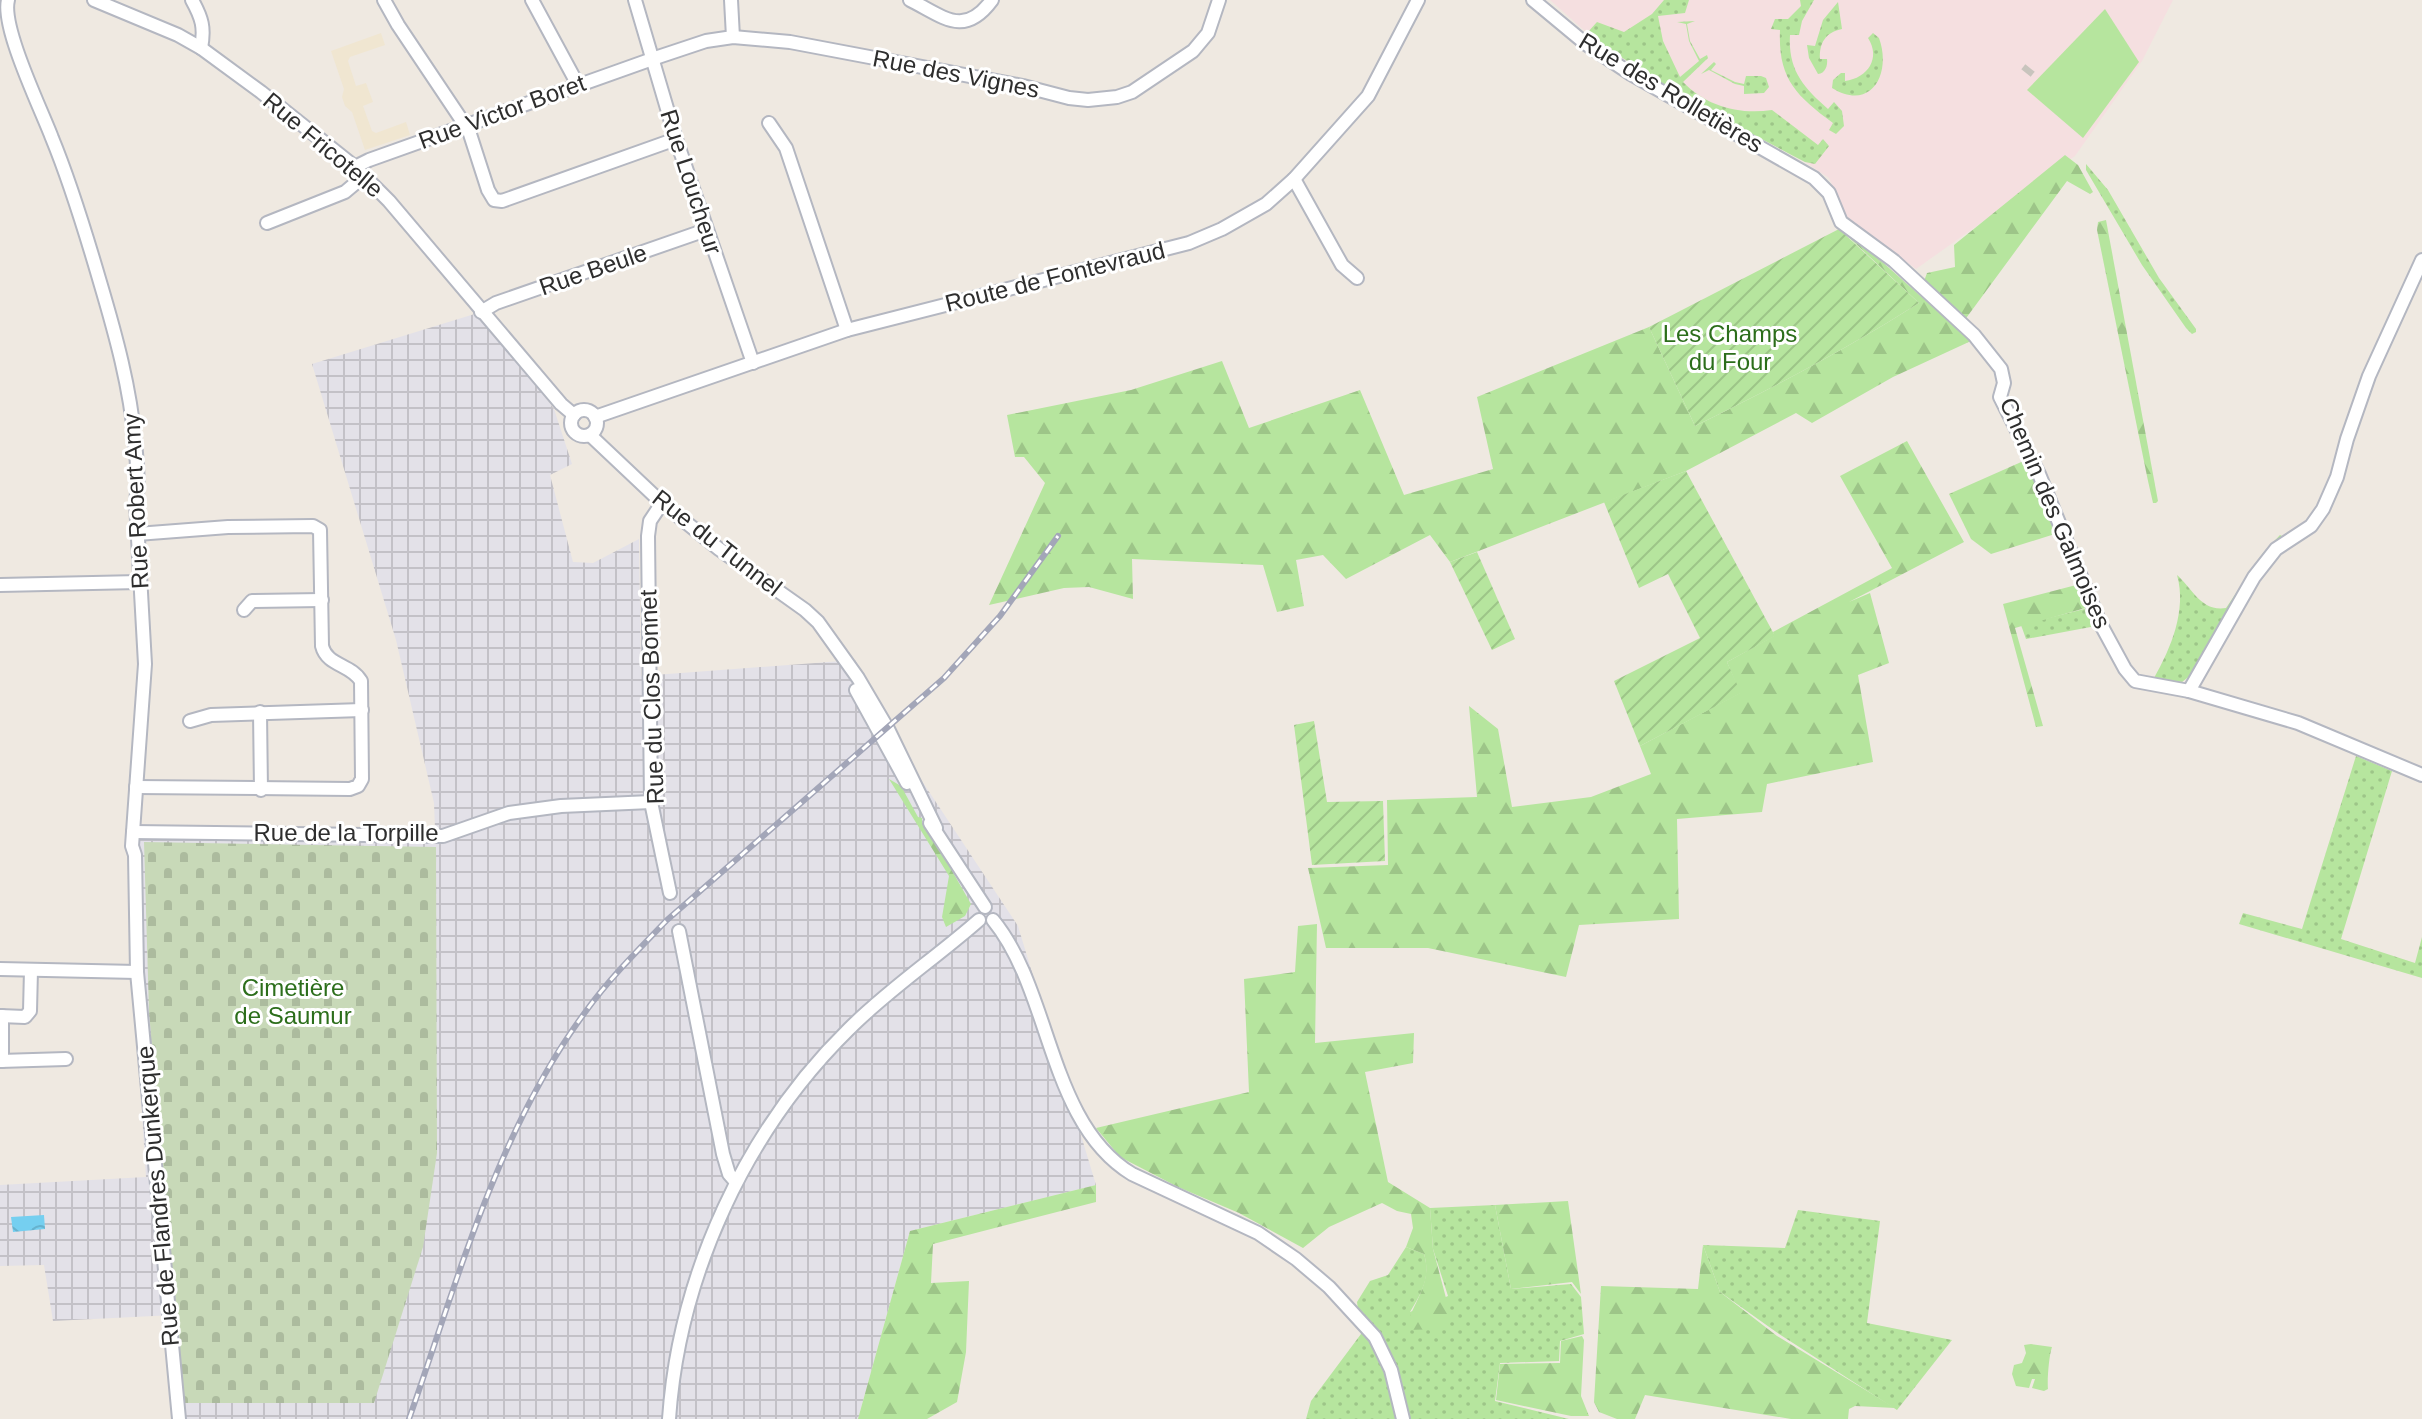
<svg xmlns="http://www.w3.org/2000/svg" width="2422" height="1419" font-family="Arial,sans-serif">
<defs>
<pattern id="industrial-grid" width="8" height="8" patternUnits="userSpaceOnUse" patternTransform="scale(2)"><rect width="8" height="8" fill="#e3e1e8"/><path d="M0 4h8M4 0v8" fill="none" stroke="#c3c1c7"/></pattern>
<pattern id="grass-dots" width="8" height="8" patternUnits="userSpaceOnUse" patternTransform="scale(2)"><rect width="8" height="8" fill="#b6e59e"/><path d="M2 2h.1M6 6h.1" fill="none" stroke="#9dc588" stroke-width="1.8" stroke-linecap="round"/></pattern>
<pattern id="forest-firs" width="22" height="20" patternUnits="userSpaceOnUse" patternTransform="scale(2)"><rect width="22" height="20" fill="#b6e59e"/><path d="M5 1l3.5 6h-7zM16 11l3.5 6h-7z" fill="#9dc588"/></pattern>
<pattern id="cemetery-stones" width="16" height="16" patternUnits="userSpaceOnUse" patternTransform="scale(2)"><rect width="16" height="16" fill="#c8d9b8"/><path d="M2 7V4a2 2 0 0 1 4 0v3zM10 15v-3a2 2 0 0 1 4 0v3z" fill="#acbb9e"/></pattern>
<pattern id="garden-furrows" width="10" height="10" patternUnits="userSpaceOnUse" patternTransform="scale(2)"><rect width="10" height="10" fill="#b6e59e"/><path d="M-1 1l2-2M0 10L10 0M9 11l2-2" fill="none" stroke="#9dc588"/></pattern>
<pattern id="water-waves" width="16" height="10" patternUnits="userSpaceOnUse" patternTransform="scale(2)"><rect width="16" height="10" fill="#75cff0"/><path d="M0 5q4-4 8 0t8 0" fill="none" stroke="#66b2ce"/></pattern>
</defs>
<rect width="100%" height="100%" fill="#efe9e1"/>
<path fill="url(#industrial-grid)" d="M481,312L554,409L572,464L550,475L573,562L593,563L639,539L641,676L855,660L908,760L1018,926L1096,1185L910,1231L858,1419H183L174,1315L53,1321L44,1265L0,1266V1185L146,1177L133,969L129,827L435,829L434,803L396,640L312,364Z"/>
<path fill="#f0e6d1" d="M381,33L385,45L350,57L348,61L356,86L366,83L373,102L363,106L372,131L376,133L406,122L410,135L365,150L352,112L345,106L342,97L344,89L331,51Z"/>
<path fill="#f5dfe0" d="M1550,0H2173L2142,61L2075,156L1916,269L1846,216L1829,178L1805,162L1637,70L1587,33Z"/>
<g fill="url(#grass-dots)">
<path d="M1664,0H1689L1685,13L1658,16L1663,41L1680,77L1699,61L1689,41L1686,24L1677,22L1695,21L1687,24L1690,41L1700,59L1707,55L1708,58L1683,82C1706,106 1739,115 1772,110L1818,145L1823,139L1829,146L1815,164L1805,162C1728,121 1657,85 1587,33L1597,22L1624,32L1652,14Z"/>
<path d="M1800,0H1814L1802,21L1799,35H1790C1788,70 1803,87 1828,109L1834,102L1842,111L1844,126L1836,134L1829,130L1833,123C1795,95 1778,78 1780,30L1771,29L1775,19H1788L1801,6Z"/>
<path d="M1838,2L1842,29C1826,32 1819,43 1820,59H1827C1828,65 1825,74 1818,74L1809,58L1807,45L1815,46L1823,20Z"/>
<path d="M1873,33L1879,38C1892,74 1871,112 1832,88L1833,80L1841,73H1845V81C1868,78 1881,58 1868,38Z"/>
<path d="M1714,62L1716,64L1711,70L1735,82L1744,84L1746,76H1761L1766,78L1769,87L1764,93L1744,94V86L1735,84L1709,70L1701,74Z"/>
<path d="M2086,164L2108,190L2159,278L2196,329V332L2192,334L2186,328L2142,265L2086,170Z"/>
<path d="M2280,535L2284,537L2191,675L2182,682L2154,678C2171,648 2187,610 2177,575C2192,588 2201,612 2226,608L2263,553Z"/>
<path d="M2088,608L2089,616L2096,626L2026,639L2021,625Z"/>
<path d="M2356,756L2392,771L2341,939L2415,963L2422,937V978L2239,924L2243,913L2302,929Z"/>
<path d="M1495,1205L1511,1289L1571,1284L1581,1297L1584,1334L1560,1341L1559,1361L1500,1363L1495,1401L1569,1419H1601H1306L1311,1401L1361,1334L1357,1302L1370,1281L1388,1275L1406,1247L1424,1254C1431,1277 1422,1292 1410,1312L1448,1296L1433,1249L1430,1208Z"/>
<path d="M1798,1210L1880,1221L1867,1323L1952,1340L1897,1410L1779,1334L1720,1292L1703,1245L1785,1248Z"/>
</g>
<g fill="url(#forest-firs)">
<path d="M2065,155L2078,165L2093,192L2090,194L2067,181L1964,321L1923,284L1927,273L1955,267L1954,245Z"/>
<path d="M2106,220L2158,501L2156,503H2153L2148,481L2097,230L2098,222Z"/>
<path d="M1842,226L1971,341L1893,377L1812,423L1796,413L1686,471L1450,562L1430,535L1346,579L1323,555L1296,560L1304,606L1277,612L1263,565L1132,559L1133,599L1089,587L1064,588L989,605L1045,483L1024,457H1015L1007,415L1131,390L1222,361L1249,428L1360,390L1404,495L1493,469L1477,397L1649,327L1695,426C1772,388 1847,349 1919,303L1840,229Z"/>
<path d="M1907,441L1964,542L1849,602L1870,593L1889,663L1858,675L1873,762L1767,784L1762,812L1677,819L1679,919L1579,925L1566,977L1428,948H1326L1308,868L1388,865L1387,800L1477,797L1469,706L1498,729L1512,807L1591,797L1651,774L1640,746L1740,693L1727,662L1774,636L1773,632L1892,568L1840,476Z"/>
<path d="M2028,459L2058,533L1991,554L1971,539L1949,494Z"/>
<path d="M2080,584L2089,607L2015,628L2043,726L2036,727L2003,604Z"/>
<path d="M889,779L901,786L918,817L922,818V824L931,834L971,904L965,916L946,927L942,917L949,876Z"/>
<path d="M1317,924L1315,1043L1414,1033L1413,1063L1365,1072L1388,1182L1430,1208L1433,1249L1450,1313L1445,1329L1405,1330C1413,1302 1433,1283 1424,1254L1406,1247L1413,1228L1411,1214L1397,1211L1382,1203L1329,1227L1303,1248L1239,1213L1178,1187L1120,1157L1096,1128L1249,1092L1244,979L1295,972L1298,926Z"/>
<path d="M1096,1185V1202L933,1244L931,1283L969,1281L966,1352L957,1402L927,1419H858L910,1231Z"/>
<path d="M1568,1201L1581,1294L1572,1282L1511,1289L1495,1205Z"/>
<path d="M1703,1245L1720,1292L1777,1336L1895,1408L1855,1406L1849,1409L1848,1419H1791L1645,1395L1635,1419H1617L1599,1412L1594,1402L1601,1286L1698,1289Z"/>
<path d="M1582,1336L1584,1340L1581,1396L1589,1416H1571L1496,1400L1500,1364L1560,1363L1561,1341Z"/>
<path d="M2031,1344L2052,1347C2049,1355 2047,1381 2048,1389L2044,1391L2032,1388L2035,1379H2032L2029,1388L2016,1386L2012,1374L2014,1365L2022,1363L2026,1353L2024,1345Z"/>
</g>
<path fill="url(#cemetery-stones)" d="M144,842L436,847L437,1153L423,1247L374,1403H183L149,1012Z"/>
<path fill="#b6e59e" d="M2105,9L2139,62L2083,138L2027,90Z"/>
<g fill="url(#garden-furrows)">
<path d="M1839,229L1919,303C1847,349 1772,388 1695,426L1649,327Z"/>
<path d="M1686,471L1775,636L1727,662L1741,693L1640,746L1614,681L1700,638L1668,574L1639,588L1604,502Z"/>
<path d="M1477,552L1515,639L1492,650L1450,562Z"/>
<path d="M1314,721L1327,802L1383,801L1385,861L1312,865L1294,725Z"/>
</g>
<path fill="url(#water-waves)" d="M44,1215L45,1229L13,1232L11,1217Z"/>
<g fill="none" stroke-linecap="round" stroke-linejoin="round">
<path stroke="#c8c4bd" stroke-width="12" stroke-dasharray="12 6" stroke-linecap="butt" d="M2026,73L2030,68"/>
<g stroke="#b4b7c1" stroke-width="16">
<g id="minor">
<path d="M8,0C1,27 41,109 52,138C71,184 86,234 100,282C116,336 130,387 135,442C137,463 139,482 136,503L145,664L132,846L135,855L137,972L179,1419"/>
<path d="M94,0L178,35L201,48L261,92L355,167L389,201L561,404L574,415"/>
<path d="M192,0C202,18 205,28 201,48"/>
<path d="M384,0L398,25L469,131L488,190L494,200L502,201L676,139"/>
<path d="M532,0L578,85"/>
<path d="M635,0L676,139L753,363"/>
<path d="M731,0L733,37"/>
<path d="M910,0C944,17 964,38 992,0"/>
<path d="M1533,0L1586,44L1631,74L1814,178L1829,193L1841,222L1894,261L1974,335L2001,369L2004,383L2000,397L2039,474L2100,623L2125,669L2135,681L2189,691L2298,723L2422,775"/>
<path d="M769,123L786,148L847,330"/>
<path d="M355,167L369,160L658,57L706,41L733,37L790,42L1023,86L1069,98L1088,100L1117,97L1132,92L1193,51L1208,33L1219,0"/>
<path d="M1294,179L1342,265L1357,278"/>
<path d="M267,223L345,192L364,176"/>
<path d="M481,312L496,303L706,230"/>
<circle cx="584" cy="423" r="13"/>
<path d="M595,417L847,330L1189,243L1222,229L1266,204L1294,179L1368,96L1418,0"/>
<path d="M590,435L662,503L719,549L805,610L818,622L858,678L888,729L936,828"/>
<path d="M662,503L650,521L648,536L651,802L670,893"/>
<path d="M0,585L139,582"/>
<path d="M244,610L252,601L322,600"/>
<path d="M856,690L907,783"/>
<path d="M2189,691L2254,577L2276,549L2311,526L2323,509L2337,477L2347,439L2369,376L2422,260"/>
<path d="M260,712L261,790"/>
<path d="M190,721L211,715L362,710"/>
<path d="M136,787L350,789L358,786L362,779L361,681C351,664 327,666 322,646L320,530L313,526L228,527L137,534"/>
<path d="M930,823L985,907"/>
<path d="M133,832L443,836L509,813L561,806L651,802"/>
<path d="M993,920C1052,992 1048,1123 1132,1174L1258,1233L1296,1259L1329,1287L1375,1337L1391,1370L1403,1419"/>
<path d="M679,931L723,1154L729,1174L736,1182"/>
<path d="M0,969L137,972"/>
<path d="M0,1016L25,1017L30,1011L31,970"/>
<path d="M2,1016V1061"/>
<path d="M0,1061L66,1059"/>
<path d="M669,1419C679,1275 746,1130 849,1029C889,989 937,957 979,920"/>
</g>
</g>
<use href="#minor" stroke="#fff" stroke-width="12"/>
<g stroke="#a3a6b8" stroke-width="6">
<path id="rail" d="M409,1419C458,1280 497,1131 586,1011C610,978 639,949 667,920L944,678L1000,616L1058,536"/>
</g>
<use href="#rail" stroke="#fff" stroke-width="3" stroke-dasharray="9" stroke-linecap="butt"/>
</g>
<g text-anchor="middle" stroke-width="6" stroke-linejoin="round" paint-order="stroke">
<g font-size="24" fill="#2e2e2e" stroke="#fff">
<text transform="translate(956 74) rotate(11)" y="8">Rue des Vignes</text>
<text transform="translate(1671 93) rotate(31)" y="8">Rue des Rolletières</text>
<text transform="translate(502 112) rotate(-20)" y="8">Rue Victor Boret</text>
<text transform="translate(323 145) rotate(40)" y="8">Rue Fricotelle</text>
<text transform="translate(691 182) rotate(72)" y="8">Rue Loucheur</text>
<text transform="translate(593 270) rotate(-19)" y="8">Rue Beule</text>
<text transform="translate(1055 277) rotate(-14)" y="8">Route de Fontevraud</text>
<text transform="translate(136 501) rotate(-93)" y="8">Rue Robert Amy</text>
<text transform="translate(2055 513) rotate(67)" y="8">Chemin des Galmoises</text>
<text transform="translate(717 543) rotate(38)" y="8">Rue du Tunnel</text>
<text transform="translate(652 697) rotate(-92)" y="8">Rue du Clos Bonnet</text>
<text x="346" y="841">Rue de la Torpille</text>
<text transform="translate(158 1196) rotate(-95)" y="8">Rue de Flandres Dunkerque</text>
</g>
<g font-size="24" fill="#2c6e1b" stroke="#fff">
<text x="1730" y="342">Les Champs<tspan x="1730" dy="28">du Four</tspan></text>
<text x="293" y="996">Cimetière<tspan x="293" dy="28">de Saumur</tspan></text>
</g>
</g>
</svg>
